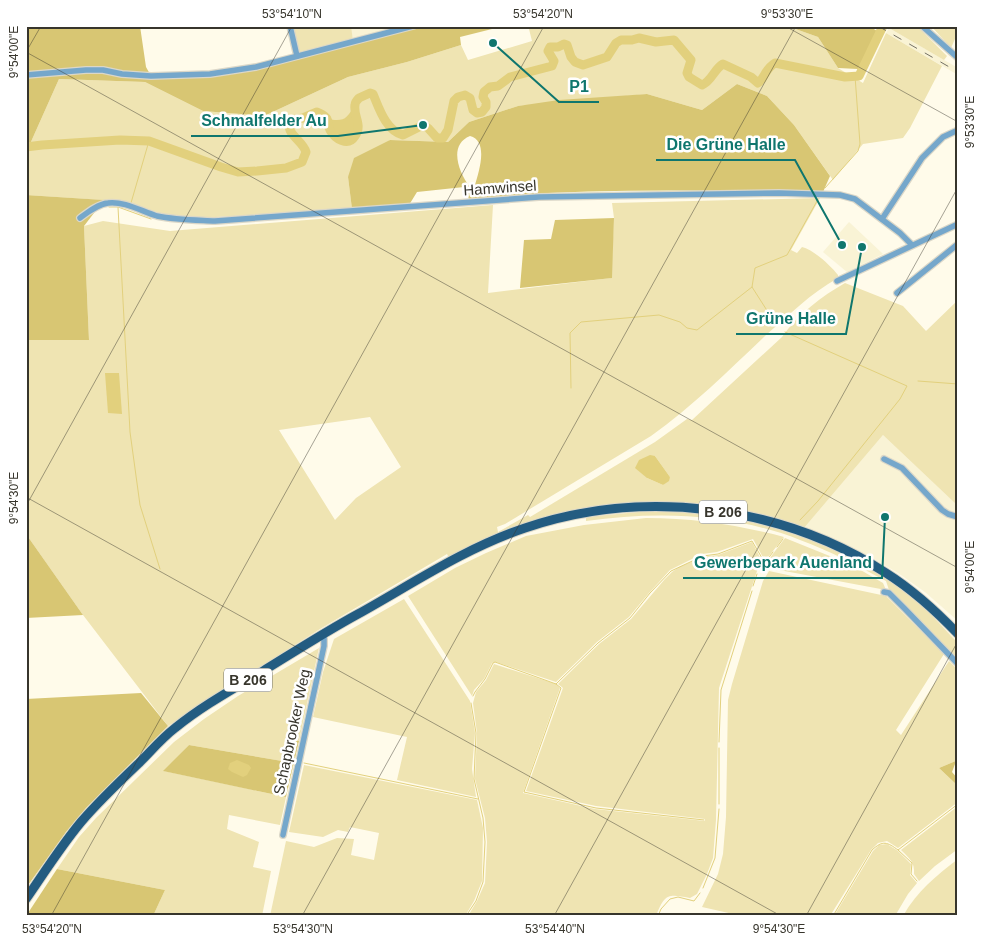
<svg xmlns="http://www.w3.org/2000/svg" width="984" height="942" font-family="Arial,sans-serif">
<rect width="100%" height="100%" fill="#fffbea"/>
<g fill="#f9f3d5">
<path d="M350,26H414L353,41Z"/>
<path d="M889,28L958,68V75L886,33Z"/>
<path d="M849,222L883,254L847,272L823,252Z"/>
<path d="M883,435L958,506V621L925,592L898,573L871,557L804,528Z"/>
</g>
<g fill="#efe4b2" fill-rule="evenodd">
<path d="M292,26H351L353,41L300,54Z"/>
<path d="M534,26H787L818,37L838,68L863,83L886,33L942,66L910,128L903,138L863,144L833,180L794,125L767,96L737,84L702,110L647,94L518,106L469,122L448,142L390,140L348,177L352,209L216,217H174L118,201L26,195V144H30L59,79L145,82L203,111L264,116L348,77L407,62L461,45L468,60L532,41L529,29Z"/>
<path d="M890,26H917L947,56L944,60L889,28Z"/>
<path d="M931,26H958V32L951,48Z"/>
<path d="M820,198L791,250L797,253L802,247C814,250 831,266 838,275V278C811,293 789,315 766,335C729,370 693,406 651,436L505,524L497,527L498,532L528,515L530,517L655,442L687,419L692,420L782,337C797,315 822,296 845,283L903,306L926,331L958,300V506L883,435L804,528L748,512L693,504L644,503L573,512L449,558L447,554L320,629L168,726L83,615L26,534V340H89L84,226L103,221L170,231L493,205L488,293L611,278L614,218L612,203ZM370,417L401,467L356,498L335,520L279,430ZM655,456L670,477L663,485L647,478Z"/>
<path d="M648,511C662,511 676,511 690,512C766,518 845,545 906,591C925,606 941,626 958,643V661L890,593L886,581C858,566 830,551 800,540C732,513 657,511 586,521V517Z"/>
<path d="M646,518C694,518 738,525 784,537L765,561L753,539L717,552L702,554L670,570L649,593L629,617L597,642L556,682L496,662L492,663L484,679L474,690L472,696L408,596L455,568L486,553L526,536L584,525Z"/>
<path d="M785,538L852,565L883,583L886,590L763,567Z"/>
<path d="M752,542L763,563L758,568L756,574L719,688L716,820L713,858L707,874L697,894L690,898C668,894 665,893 656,916H468L477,901L485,883L487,842L485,818L475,779L477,733L473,703L476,692L486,680L494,664L556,684L560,688L523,793L595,809L705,821V819L596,806L526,791L563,688L558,684L599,644L631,619L665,579L672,572L679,567L703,557L718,555Z"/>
<path d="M769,571L886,596L944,654L896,730L901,735L949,661L958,670V760L939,768L958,786V802L898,848L887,841L878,843L871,850L830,916H742L702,907L718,874L723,854L726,817L728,700L732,684L763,581Z"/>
<path d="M404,599L470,701L475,733L472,769L476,797L397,780L407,737L313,717L323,672L334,639Z"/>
<path d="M319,648L299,741L288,739L282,761L189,745L164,771L286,797L280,825L229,815L227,829L259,842L253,867L271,871L262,916H153L165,890L57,869L79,837L96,818L174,742L204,719L238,696Z"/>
<path d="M304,765L477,800L483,828L482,881L474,901L465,916H270L286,841L314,847L337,838L354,839L351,855L374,860L379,833L350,827L348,832L338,830L323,837L289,832Z"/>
<path d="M958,806V849L935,866L919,881L914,874C915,862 909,858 901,850Z"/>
<path d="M887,844L898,851L911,864L910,875L917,883L908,894L895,916H834L873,851L879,845Z"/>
<path d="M958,859V916H903C917,891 936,876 958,859Z"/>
</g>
<g fill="#d8c673" fill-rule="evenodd">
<path d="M26,26H140L146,67L151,76L210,74L256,67L413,26H504L460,37L461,45L407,62L348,77L264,116L203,111L145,82L59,79L30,144H26Z"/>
<path d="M787,26H869L877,31L858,69L838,68L818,37Z"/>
<path d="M737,84L767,96L794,125L830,176L823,192C705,191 586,187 469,199L464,187L417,192L409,205L352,209L348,177L354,158L390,140L448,142L469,122L518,106L559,100L647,94L702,110ZM470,136C489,141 479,171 475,185L469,186C459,172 448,145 470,136Z"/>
<path d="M26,195L104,200L84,226L89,340H26Z"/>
<path d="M614,218L612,278L520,288L524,240L551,239L555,220Z"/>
<path d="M26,534L83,615L26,618Z"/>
<path d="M141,693L168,726L86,808L66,832L26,888V699Z"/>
<path d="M288,739L299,741L286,797L163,771L189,745L282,761Z"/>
<path d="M958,760V762L955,764L952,772L958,779V786L939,768Z"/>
<path d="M57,869L165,890L153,916H26Z"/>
</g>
<g fill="#e2d07d">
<path d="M355,105C356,112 360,122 358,128C355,145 338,144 330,131C328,128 328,123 327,119C345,122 346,119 355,105Z"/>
<path d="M105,373H119L122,414L108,413Z"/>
<path d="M650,455L655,456L670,477L669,481L663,485L647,478L635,468L639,460Z"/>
<path d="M237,760L249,765L251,768L247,775L243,777L232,772L228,769L230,763Z"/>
</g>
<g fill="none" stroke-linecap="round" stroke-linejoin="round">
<g stroke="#e2d07d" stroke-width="1">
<path d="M825,188L858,151L860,144L855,76"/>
<path d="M131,203L149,141"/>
<path d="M109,207H118L151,219"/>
<path d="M118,207L130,432L140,505L160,569"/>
<path d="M775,323L752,287L755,268L787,255L817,201"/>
<path d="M785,332L907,386L900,399L818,501L800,520"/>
<path d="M918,381L958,384"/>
<path d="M571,388L570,333L581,322L659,315L680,322L687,328L697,330L752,287"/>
<path d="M777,547L783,539"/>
<path d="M760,569L773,552"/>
<path d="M753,586L757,574"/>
<path d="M556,684L561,688L524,792L596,808L704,820"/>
<path d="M473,696L475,692L485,679L493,663L495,662L556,684L598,643L630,618L650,593L671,571L703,556L718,554L752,541L765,563"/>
<path d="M719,742L721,690L752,591"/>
<path d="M304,763L478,799"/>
<path d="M719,804V748"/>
<path d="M917,881L911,874L912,863L898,850L958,804"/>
<path d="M703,888L715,858L719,809"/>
<path d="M466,916L476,901L483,882L485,842L483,818L474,779L476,733L471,703"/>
<path d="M658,916L661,909L670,899L678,897L694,901L700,893"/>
<path d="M833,916L872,850C883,840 887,842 898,850"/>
</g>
<path stroke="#e2d07d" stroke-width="9" d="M26,147L42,145L120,140L149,141L221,167L238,172L257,171L286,168L302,162L306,152C303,140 283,133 291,120L303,118L317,112C321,114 325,115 327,119C329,122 328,127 330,130C335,139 348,147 355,136C363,125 353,116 355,105C355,102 357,100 359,98L370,93L373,94C379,108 386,131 403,135L423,125L428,128L437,138H443L448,130L454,101L458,97L465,95L470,98L473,110L477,113L482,112L486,107V102L483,97L484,92L490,87L498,86L510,77L552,66L554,61L548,51L550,47H558L564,44L567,45L571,57L575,62L583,65L607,57L616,43L621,40H632L639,38L656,42L674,40L691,60L687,73L689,77L702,85C712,81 714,69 723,64L751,77L758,83C766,77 764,70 775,63L845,77L859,76L883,26"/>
<g stroke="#dbd7c8" stroke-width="8">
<g id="street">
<path d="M290,26L297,56"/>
<path d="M922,26L958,58"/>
<path d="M26,75L86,70H103L122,74L151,76L210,74L256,67L413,26"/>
<path d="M80,218C88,212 98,204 108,203C124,201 141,211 157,216C176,220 196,220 215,221L539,197L779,193L840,195L855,199L900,233L912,245"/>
<path d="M882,219L922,158L943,137L958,130"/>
<path d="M837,281L958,224"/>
<path d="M897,293L958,244"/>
<path d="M884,459L902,468L942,510L948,514L958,517"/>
<path d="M884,592L889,593L905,609L958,664"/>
<path d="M283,835L324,646V634"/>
</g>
</g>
<g stroke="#dbd7c8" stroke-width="11">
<path id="primary" d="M26,899C44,873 61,846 81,822C99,801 119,782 139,763C151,751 162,738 175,728C202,706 233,689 263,671C294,652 325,632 358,614C412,584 465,548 525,528C643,488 781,505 886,573C913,590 936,611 958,634"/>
</g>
<use href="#street" stroke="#75a7cb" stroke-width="5.5"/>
<use href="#primary" stroke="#235c81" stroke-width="9"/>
<path stroke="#747166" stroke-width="1" stroke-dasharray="9 9" stroke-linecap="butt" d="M878,26L958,72"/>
</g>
<path fill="none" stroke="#37352c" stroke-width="1" stroke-opacity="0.45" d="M785,26L958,122M26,52L958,568M26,52L41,26M26,497L781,916M26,506L292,26M51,916L544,26M302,916L796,26M554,916L958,187M806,916L958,641"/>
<g text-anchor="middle" stroke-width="5" stroke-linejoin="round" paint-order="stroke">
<g fill="#fff" stroke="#73726b" stroke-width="1">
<rect x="699" y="500.5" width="48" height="23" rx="4"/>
<rect x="224" y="668.5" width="48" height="23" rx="4"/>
</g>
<g font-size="14" font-weight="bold" fill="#37352c">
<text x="723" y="517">B 206</text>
<text x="248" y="685">B 206</text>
</g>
<g font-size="15" fill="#37352c" stroke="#fff">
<text transform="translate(500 188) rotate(-4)" y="5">Hamwinsel</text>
<text transform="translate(292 732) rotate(-78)" y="5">Schapbrooker Weg</text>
</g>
</g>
<path fill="none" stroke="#0f766e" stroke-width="2" d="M493 43L559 102H599M423 125L338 136H191M842 245L795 160H656M862 247L846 334H736M885 517L882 578H683"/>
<g fill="#0f766e" stroke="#fff" stroke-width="2">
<circle cx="493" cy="43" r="5"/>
<circle cx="423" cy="125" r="5"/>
<circle cx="842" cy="245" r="5"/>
<circle cx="862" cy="247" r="5"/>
<circle cx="885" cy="517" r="5"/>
</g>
<g font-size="16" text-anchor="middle" font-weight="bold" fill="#0f766e" stroke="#fff" stroke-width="5" stroke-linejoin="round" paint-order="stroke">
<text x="579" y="92">P1</text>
<text x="264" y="126">Schmalfelder Au</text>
<text x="726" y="150">Die Grüne Halle</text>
<text x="791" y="324">Grüne Halle</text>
<text x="783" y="568">Gewerbepark Auenland</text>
</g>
<rect width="984" height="942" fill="none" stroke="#ffffff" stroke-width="55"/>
<rect x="28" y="28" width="928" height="886" fill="none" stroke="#37352c" stroke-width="2"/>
<g font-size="12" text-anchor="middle" fill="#37352c">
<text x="292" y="18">53°54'10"N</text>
<text x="543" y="18">53°54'20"N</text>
<text x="787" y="18">9°53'30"E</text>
<text transform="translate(14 52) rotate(-90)" y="4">9°54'00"E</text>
<text transform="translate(970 122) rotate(-90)" y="4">9°53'30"E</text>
<text transform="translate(14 498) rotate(-90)" y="4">9°54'30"E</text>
<text transform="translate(970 567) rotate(-90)" y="4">9°54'00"E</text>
<text x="52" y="933">53°54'20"N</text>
<text x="303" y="933">53°54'30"N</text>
<text x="555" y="933">53°54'40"N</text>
<text x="779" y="933">9°54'30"E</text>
</g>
</svg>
